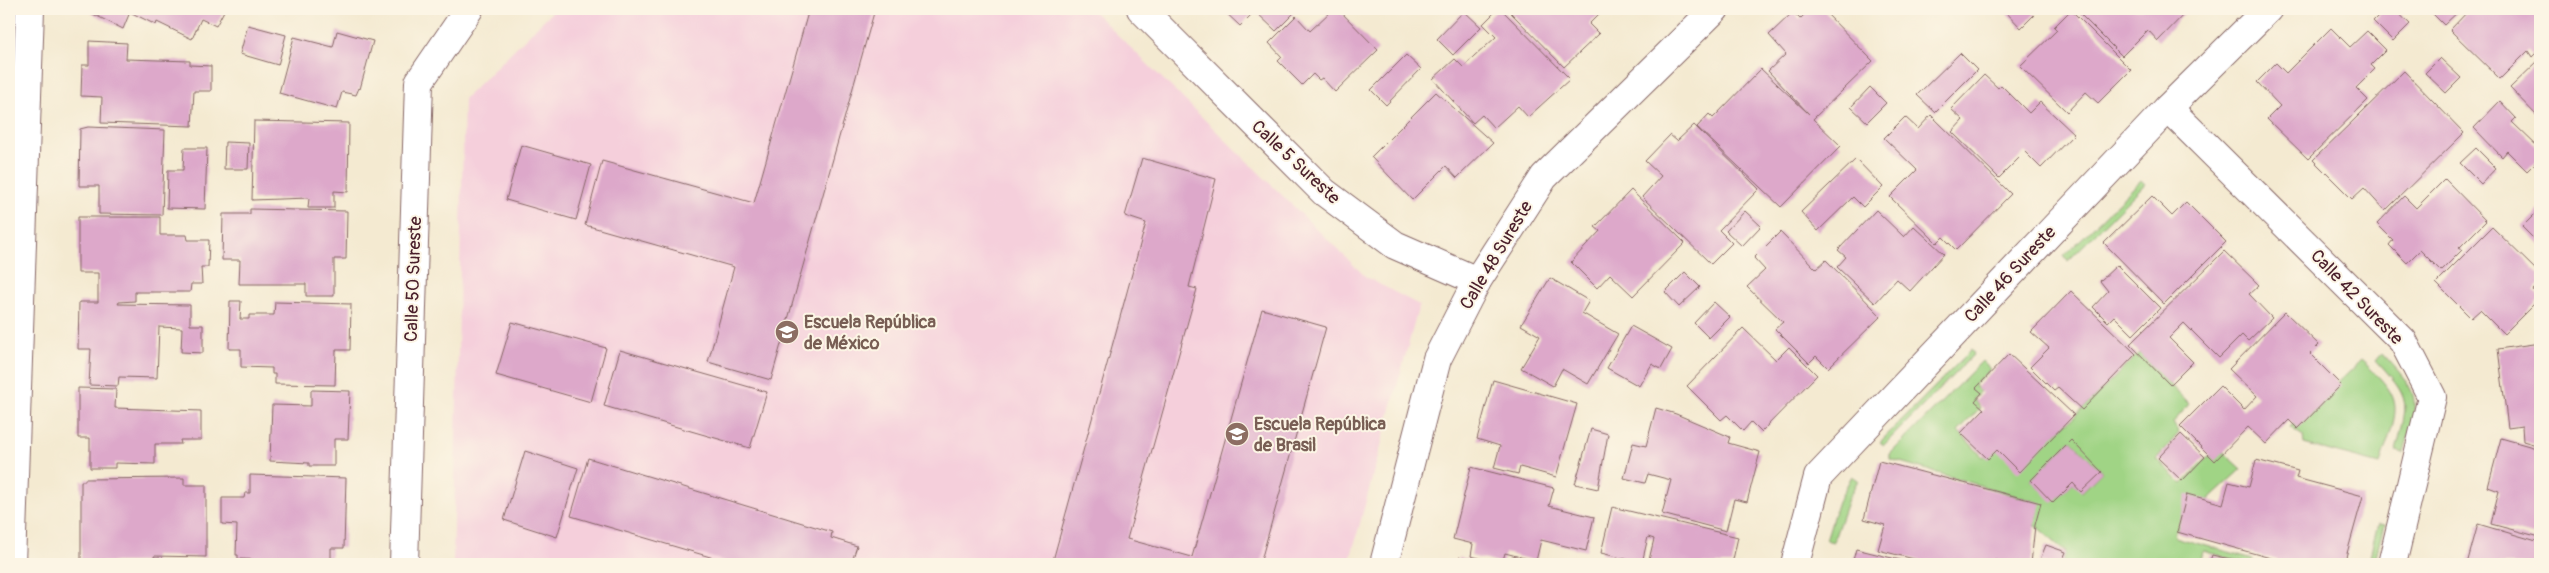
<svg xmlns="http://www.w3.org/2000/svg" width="2549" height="573" font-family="Pangolin,sans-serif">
<rect width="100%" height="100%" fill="#fcf5e5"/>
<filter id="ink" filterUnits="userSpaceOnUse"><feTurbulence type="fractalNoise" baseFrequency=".02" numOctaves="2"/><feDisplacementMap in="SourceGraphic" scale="10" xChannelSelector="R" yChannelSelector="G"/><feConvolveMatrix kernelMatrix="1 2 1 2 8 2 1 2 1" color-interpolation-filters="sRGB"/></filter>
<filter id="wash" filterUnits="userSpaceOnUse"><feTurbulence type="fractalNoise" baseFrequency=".0096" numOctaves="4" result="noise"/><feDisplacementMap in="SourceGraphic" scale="20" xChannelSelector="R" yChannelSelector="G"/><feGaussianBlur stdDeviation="1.12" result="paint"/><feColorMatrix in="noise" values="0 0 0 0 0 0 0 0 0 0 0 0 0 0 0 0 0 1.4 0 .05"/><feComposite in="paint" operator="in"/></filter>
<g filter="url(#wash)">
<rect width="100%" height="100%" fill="#f4ead1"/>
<path fill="#f5cfdb" d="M555,9H1091L1366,277L1419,305L1349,564H453L464,99Z"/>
<g fill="#a0d485" stroke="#757a58" fill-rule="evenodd">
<path d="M2141,180L2145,184L2068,261L2064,256Z"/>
<path d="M1971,350L1974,354L1884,445L1880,442Z"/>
<path d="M2139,353L2189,404L2173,423L2179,433L2156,459L2182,484L2218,447L2242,469L2174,532L2175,537L2253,559L2251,564L2204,551L2201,564L2187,561L2180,564H2061L2066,552L2035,525L2040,503L1890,459V454L1982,361L1990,369L1974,386L1980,391L1973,399L1980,408L1958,431L1983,457L1995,447L2018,467L2082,410ZM2071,440L2102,472L2082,492L2073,483L2053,502L2031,480Z"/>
<path d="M2382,353C2422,396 2419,397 2404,453L2396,451C2408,400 2413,400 2376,360Z"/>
<path d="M2361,360C2408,402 2398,407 2380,464L2304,444L2303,436L2290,427Z"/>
<path d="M1852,476L1858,480L1848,499L1833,542L1826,540L1837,504Z"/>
<path d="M2378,524L2384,525L2374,564H2368Z"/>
</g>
<g id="blocks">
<g fill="#dda8ca">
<path d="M93,9H225L216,26L201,19L192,39L157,22L156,25L130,12L123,29L91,13Z"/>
<path d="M809,9H875L771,380L708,362L734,267L585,225L602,161L754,203Z"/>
<path d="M1222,9H1298L1276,31L1255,11L1240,26Z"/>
<path d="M1333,9H1338L1378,50L1335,92L1322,78L1319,80L1313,74L1302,85L1278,61L1282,57L1269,43L1296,16L1310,31Z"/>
<path d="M1498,9H1501L1570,79L1528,117L1518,106L1494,128L1482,115L1473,123L1433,79L1455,59L1463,67L1496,37L1483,24Z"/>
<path d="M1516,9H1604L1589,24L1599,34L1564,67L1511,13Z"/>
<path d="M1810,9H1822L1873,61L1813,119L1841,146L1781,207L1697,127L1709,114L1713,118L1761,69L1809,114L1768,71L1786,54L1769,35L1793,12L1800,19Z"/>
<path d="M2005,9H2040L2021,28L2004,10Z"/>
<path d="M2079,9H2189L2158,41L2148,30L2122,56L2077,11Z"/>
<path d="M2385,9H2394L2410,24L2393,41L2373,21Z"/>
<path d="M2428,9H2461L2444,25Z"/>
<path d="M2470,9H2540V49L2532,57L2528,51L2500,79L2450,30Z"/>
<path d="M2071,10L2131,70L2098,103L2086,92L2067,112L2020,66L2057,30L2054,27Z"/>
<path d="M1464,11L1481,27L1453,55L1437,39Z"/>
<path d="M248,25L286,35L278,65L240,54Z"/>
<path d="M2331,28L2350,47L2367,31L2386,50L2371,65L2375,69L2356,88L2368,100L2308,159L2267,119L2280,106L2257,82L2276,63L2286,73Z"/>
<path d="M337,31L373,41L360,89L359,88L356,95L342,92L337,109L279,93L294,37L333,47Z"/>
<path d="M89,41L127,43L126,59L190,61V65L211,66V91H194L192,126L101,123L102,97L81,96L82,65H89Z"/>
<path d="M1960,53L1977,70L1935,112L1917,95Z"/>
<path d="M1406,55L1421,69L1386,105L1371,90Z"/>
<path d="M2440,58L2461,78L2446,93L2425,73Z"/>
<path d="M2540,59V119L2510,88Z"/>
<path d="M2404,71L2464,133L2385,211L2364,188L2352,199L2313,160Z"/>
<path d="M1984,75L1998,88L2001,85L2029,113L2040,102L2074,134L2041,168L2025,152L1999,178L1952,132L1963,120L1951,109Z"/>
<path d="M1870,87L1886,103L1867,122L1851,107Z"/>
<path d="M1436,92L1493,143L1457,178L1446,166L1412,200L1371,157Z"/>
<path d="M2500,101L2516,118L2512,122L2540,149V158L2527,171L2507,151L2502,157L2474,128Z"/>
<path d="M1931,115L2011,194L1956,250L1943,237L1937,243L1890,197L1917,170L1884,138L1905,117L1918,129Z"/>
<path d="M254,121L349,123L348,192L334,191V208H308L309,198L252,200Z"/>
<path d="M1694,125L1759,189L1719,230L1732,243L1711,264L1642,197L1661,176L1645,161L1670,135L1677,141Z"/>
<path d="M88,127L165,130L162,215L99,214V186H79L80,129Z"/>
<path d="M225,142L249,143L248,169H224Z"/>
<path d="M521,145L591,165L576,220L506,200Z"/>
<path d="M184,148H207L205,209L167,208L168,170H183Z"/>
<path d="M2476,148L2496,168L2481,184L2460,163Z"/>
<path d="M1142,158L1216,179L1189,287L1197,289L1127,539L1192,557L1262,309L1326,327L1260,564H1052L1146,223L1125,216Z"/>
<path d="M1856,159L1883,187L1863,207L1853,197L1818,231L1801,212Z"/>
<path d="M2445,179L2486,221L2459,248L2462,250L2441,271L2420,250L2407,263L2389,245L2393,240L2377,224L2404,196L2416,208Z"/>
<path d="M1631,190L1685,243L1633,296L1610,274L1597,288L1571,262L1600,231L1595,227Z"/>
<path d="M2152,196L2172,216L2186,202L2226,242L2164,304L2104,243Z"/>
<path d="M250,209L347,211L346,259H334V296H306V284H239L240,260H222L223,214H250Z"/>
<path d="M1876,210L1904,237L1914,226L1944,254L1910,291L1897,279L1875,303L1837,267L1846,257L1838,250Z"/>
<path d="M2539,210L2540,212V245L2522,227Z"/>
<path d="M1745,211L1761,226L1742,246L1726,231Z"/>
<path d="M78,217H160V235H187L188,240H209L208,267H201L202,284H191L190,292H135V301L119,302L118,304L190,305V325H203V353L181,352L182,328L159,327L157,378L119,377L118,386L89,385L91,349H78L79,302H98V273H78Z"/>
<path d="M2492,227L2540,274V284L2533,290L2540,298L2504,334L2480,310L2471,318L2436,283Z"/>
<path d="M1780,232L1816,269L1826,260L1881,316L1828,368L1816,356L1809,363L1775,329L1783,322L1747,287L1765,270L1754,258Z"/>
<path d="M2224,251L2259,285L2249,294L2272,318L2248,341L2242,335L2219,358L2184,323L2169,338L2193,362L2170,385L2130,344Z"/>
<path d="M2117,265L2160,308L2133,335L2114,316L2108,322L2093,307L2108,291L2100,281Z"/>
<path d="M1685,272L1700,287L1679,307L1665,292Z"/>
<path d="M1550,278L1589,301L1582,313L1618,334L1588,384L1562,369L1553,386L1521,368L1540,336L1521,325Z"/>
<path d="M2071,291L2136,354L2082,410L2058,388L2054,391L2030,367L2049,348L2031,332Z"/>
<path d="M230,301H241L240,319H249V315H274L275,302L351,304L350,350H336L335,385L275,384V374H272V368L241,367V349H229Z"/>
<path d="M1714,302L1730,317L1709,338L1694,323Z"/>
<path d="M2285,312L2319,345L2310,354L2341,385L2298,429L2289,420L2266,444L2248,427L2215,461L2180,426L2220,386L2244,410L2257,396L2229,369Z"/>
<path d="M512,322L606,348L591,402L496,375Z"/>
<path d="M1631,326L1672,349L1661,369L1652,364L1639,386L1607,368Z"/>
<path d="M1743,328L1776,360L1789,347L1817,375L1761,432L1751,422L1743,431L1727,415L1721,420L1687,386Z"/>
<path d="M2540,343V443L2533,444L2523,441L2522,426L2508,428L2498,349Z"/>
<path d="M620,350L767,392L750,448L604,406Z"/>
<path d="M2009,354L2074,415L2019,472L1997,450L1988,459L1961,433L1984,409L1975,401L1982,393L1976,388Z"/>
<path d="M1493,380L1577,404L1556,477L1520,467L1518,474L1494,468L1500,446L1477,439Z"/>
<path d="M78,388L116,389L115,408L201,411V440H180L181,444H155V464L115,463V468H90V438H78Z"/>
<path d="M311,390L350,391L348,439H334V466H309V463L270,461L272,405L311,406Z"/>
<path d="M1656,408L1676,414L1730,437L1728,443L1760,452L1747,502L1734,499L1726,531L1662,514L1671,480L1648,474L1645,483L1624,478L1633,443L1646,446Z"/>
<path d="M1591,429L1608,434L1598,489L1575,484Z"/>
<path d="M2181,434L2205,457L2182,481L2158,458Z"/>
<path d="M2501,438L2540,449V537L2491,524L2499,491L2488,487Z"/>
<path d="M2071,440L2102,472L2081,492L2073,483L2053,503L2031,480Z"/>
<path d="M525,451L578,468L557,537L504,520Z"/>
<path d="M588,458L832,532L831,538L857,546L851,564H734L571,516Z"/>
<path d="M2256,460L2298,471L2296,478L2363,496L2344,564H2292L2177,532L2187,494L2223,504L2229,482L2249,487Z"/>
<path d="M1879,461L2041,503L2035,525L2031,564H2010L1995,560L1994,564H1934L1878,550L1885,525L1864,519Z"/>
<path d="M1471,467L1554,488L1549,506L1594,517L1586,551L1541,540L1536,561L1505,553L1502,564L1471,556L1473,544L1453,539Z"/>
<path d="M250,475L346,478L344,548H331V562L238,559V555H236L237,525L222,524V498H244L245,493H250Z"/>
<path d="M184,478V485H206V557L154,556L155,562H81V481H85V479Z"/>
<path d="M1612,507L1738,537L1732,564H1648L1654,539L1648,537L1642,563L1601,553Z"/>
<path d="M2478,524L2540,542V564H2467Z"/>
<path d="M2046,545L2066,552L2061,564L2039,562Z"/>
<path d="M1856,549L1916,564H1852Z"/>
<path d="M2212,555L2247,563V564H2209Z"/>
<path d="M1459,557L1483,564H1457Z"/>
<path d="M223,561L263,563V564H223Z"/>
</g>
</g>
</g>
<g filter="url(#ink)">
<use href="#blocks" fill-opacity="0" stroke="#866665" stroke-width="1"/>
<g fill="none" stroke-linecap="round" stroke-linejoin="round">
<g stroke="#866665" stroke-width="30">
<g id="minor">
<path d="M1141,9L1324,192L1395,245L1477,281"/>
<path d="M2168,108L2403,341L2432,397L2392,564"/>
<path d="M11,564L30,9"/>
<path d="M404,564L419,82L469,9"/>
<path d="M1384,564L1437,359L1477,281L1544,177L1715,9"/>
<path d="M1795,564L1818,477L2168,108L2268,9"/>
</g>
</g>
<use href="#minor" stroke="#fff" stroke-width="28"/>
</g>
</g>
<defs>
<g id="school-disc" transform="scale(1.25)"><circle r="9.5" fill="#8d6e63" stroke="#fcf5e5"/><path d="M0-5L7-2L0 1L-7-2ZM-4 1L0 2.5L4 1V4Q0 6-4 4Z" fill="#fff"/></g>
</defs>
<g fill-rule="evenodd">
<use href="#school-disc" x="787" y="332"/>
<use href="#school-disc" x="1237" y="434"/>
</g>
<g text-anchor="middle" stroke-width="4" stroke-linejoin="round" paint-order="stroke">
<g font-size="18" fill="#4a1f2b" stroke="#fcf5e5">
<text transform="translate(1296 162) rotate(43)" y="6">Calle 5 Sureste</text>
<text transform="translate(1496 255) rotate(-59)" y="6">Calle 48 Sureste</text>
<text transform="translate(2010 274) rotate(-47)" y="6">Calle 46 Sureste</text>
<text transform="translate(413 279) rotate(-88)" y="6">Calle 50 Sureste</text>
<text transform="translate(2357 297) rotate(46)" y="6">Calle 42 Sureste</text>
</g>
<g font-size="18" font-weight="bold" fill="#785e54" stroke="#fcf5e5" text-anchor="start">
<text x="804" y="328">Escuela República<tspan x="804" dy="21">de México</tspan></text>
<text x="1254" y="430">Escuela República<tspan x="1254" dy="21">de Brasil</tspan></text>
</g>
</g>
<rect width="2549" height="573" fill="none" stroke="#fcf5e5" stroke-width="30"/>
</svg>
